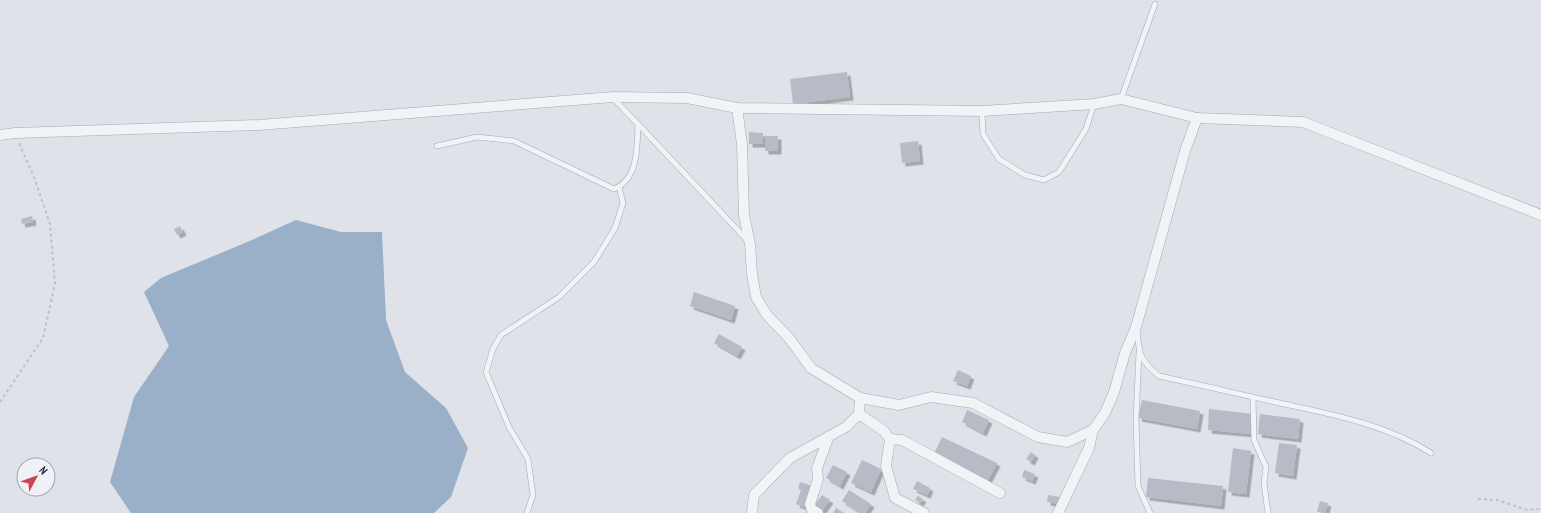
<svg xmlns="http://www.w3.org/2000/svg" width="1541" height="513" font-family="'PT Sans Narrow',sans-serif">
<defs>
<filter id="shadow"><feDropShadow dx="3.5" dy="3.5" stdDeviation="0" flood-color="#0004"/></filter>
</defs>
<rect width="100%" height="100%" fill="#dfe2e8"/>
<path fill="#9aafc8" d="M296,220L341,232H382L386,320L405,372L446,408L468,448L451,497L434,513H131L110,482L134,397L169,346L144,292L161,278L252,240Z"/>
<g fill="#b6bbc5" filter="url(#shadow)">
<path d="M847,72L850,97L793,104L790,79Z"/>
<path d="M749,132L763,133V144H749Z"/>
<rect x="765" y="136" width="13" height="15"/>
<path d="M918,141L920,161L902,163L900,143Z"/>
<path d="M32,216L33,222L22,224L21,219Z"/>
<path d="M180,226L183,232L177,235L174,229Z"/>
<path d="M694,292L735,306L731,320L690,306Z"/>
<path d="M719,334L742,347L737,356L714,343Z"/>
<path d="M958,370L971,376L967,386L953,381Z"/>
<path d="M1142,400L1200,411L1197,429L1138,418Z"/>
<path d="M1209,409L1253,414L1251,434L1208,430Z"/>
<path d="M967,410L989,420L983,433L962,422Z"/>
<path d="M1260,414L1300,419L1298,439L1258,434Z"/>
<path d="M942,437L997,463L988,480L934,454Z"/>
<path d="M1279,443L1297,445L1293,476L1275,473Z"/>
<path d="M1233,448L1251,451L1246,494L1228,492Z"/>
<path d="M1031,452L1035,455L1031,462L1026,459Z"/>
<path d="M862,460L881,469L871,492L851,483Z"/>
<path d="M833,465L847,472L840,486L826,478Z"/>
<path d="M1024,470L1035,474L1032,481L1022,477Z"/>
<path d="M1148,478L1223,486L1221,506L1146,497Z"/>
<path d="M917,481L930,488L927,495L913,489Z"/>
<path d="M800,482L812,486L807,508L796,504L801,490L798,489Z"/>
<path d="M849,490L871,504L865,513H861L842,501Z"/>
<path d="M822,495L830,500L821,512L814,506Z"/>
<path d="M1048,495L1060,497L1059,504L1047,502Z"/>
<path d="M918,496L923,499L920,503L915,500Z"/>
<path d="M1320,501L1328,503L1325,513L1317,512Z"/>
<path d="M836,508L844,513H833Z"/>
</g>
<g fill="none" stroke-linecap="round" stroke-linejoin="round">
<g stroke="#a4a9b2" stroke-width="6">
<g id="lane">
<path d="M1121,99L1155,4"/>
<path d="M982,111L983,134L999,159L1025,175L1044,180L1059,172L1086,129L1094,104"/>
<path d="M638,124L747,240"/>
<path d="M437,146L477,137L514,141L614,189C639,179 637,146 638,124L613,98"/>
<path d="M1137,330C1139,355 1140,360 1159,376C1201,385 1243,395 1284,404C1335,415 1387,425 1431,453"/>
<path d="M1139,352L1136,419L1138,486L1150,513"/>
<path d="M1253,397L1254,440L1266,467L1264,483L1268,513"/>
<path d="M527,513L533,495L528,459L509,427L486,372L493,349L501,335L559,297L594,262L615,228L623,203L619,187"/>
</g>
</g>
<g stroke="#a4a9b2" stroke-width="11">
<g id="street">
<path d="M737,108L742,144L744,215L750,244L752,274L756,297L767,315L789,338L811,368L860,398L899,405L931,397L973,403L1038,437L1067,442L1093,430L1105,413L1114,392L1125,353L1136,327L1185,151L1197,118"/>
<path d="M0,135L15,133L259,125L613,97L687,98L737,108L982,111L1094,104L1121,99L1197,118L1303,122L1541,215"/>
<path d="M859,414L884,431L890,439L886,466L895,498L924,513"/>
<path d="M890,439L902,440L1000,493"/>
<path d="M752,513L754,495L790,458L846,427L859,414L860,398"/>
<path d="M818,513L812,510L810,504L818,479L817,468L829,436"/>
<path d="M1058,513L1089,448L1093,430"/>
</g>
</g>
<g stroke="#bdc0c7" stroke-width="2" stroke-dasharray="3 3" stroke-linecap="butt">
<path d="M0,402L43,338L55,284L50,224L34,177L19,143"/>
<path d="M1478,499L1497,500L1527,510L1541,509"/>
</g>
<use href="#lane" stroke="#f2f3f7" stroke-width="5"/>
<use href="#street" stroke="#f2f3f7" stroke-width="10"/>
</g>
<g transform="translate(36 477) rotate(49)"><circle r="19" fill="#eff1f6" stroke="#9fa4ad"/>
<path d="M0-3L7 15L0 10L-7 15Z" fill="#cd4555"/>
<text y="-6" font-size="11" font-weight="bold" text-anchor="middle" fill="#28303f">N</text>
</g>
</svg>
